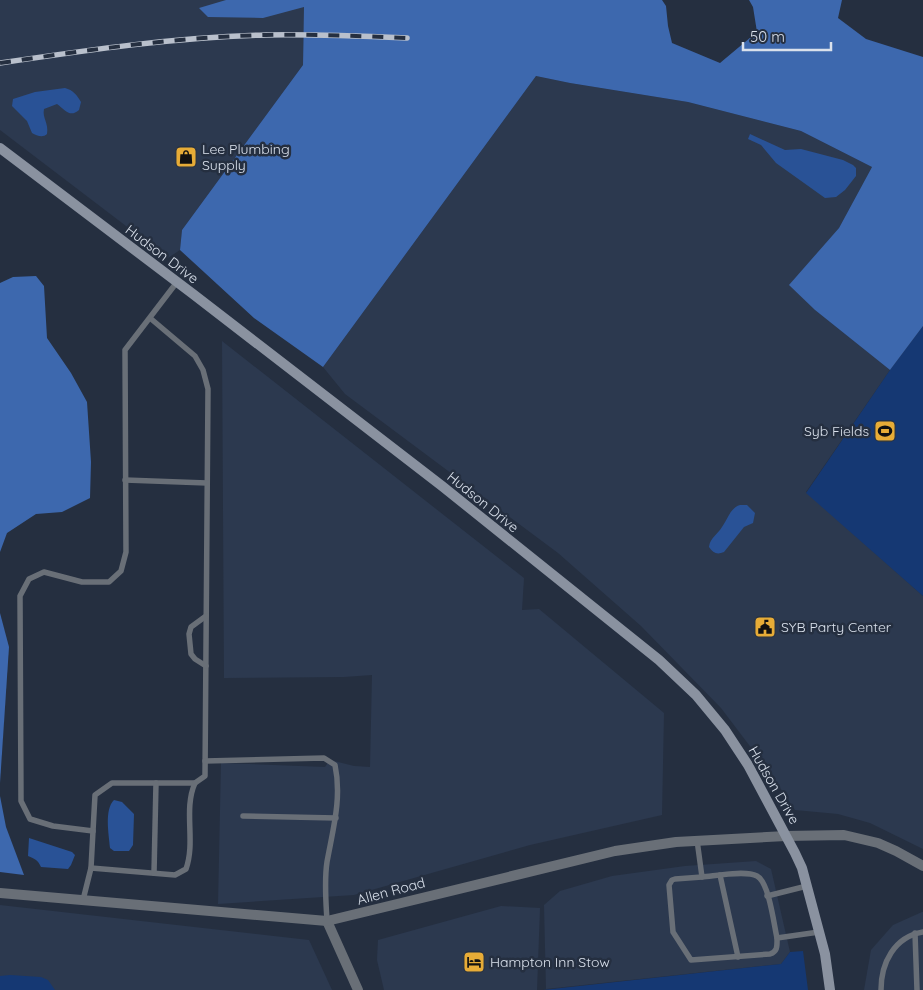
<svg xmlns="http://www.w3.org/2000/svg" width="923" height="990" font-family="Quicksand,sans-serif">
<rect width="100%" height="100%" fill="#252f40"/>
<g fill="#2c394f">
<path d="M0,0H336L331,35H303V65L182,230L180,250L168,258L0,130Z"/>
<path d="M536,76L570,83L688,102L801,131L872,167L839,228L790,285L815,310L890,370L806,492L923,596V849L870,823L838,814L795,810L768,770L721,708L641,626L558,553L345,394L323,367Z"/>
<path d="M222,341L524,578L522,610L539,609L664,713L662,815L530,845L354,895L218,904L221,763L325,767L330,760L354,766L370,767L372,675L344,677L224,678Z"/>
<path d="M756,861L771,869L790,952L781,964L546,989L544,905L560,891L612,876L685,866Z"/>
<path d="M0,905L309,940L332,990H0Z"/>
<path d="M501,906L540,908L537,990H384L377,960L378,940Z"/>
<path d="M922,912H923V990H864L871,950L893,925Z"/>
</g>
<g fill="#153873">
<path d="M923,326V596L806,493L890,370Z"/>
<path d="M803,951L808,990H543L781,964L790,952Z"/>
<path d="M10,975L41,977L48,980L55,990H0V976Z"/>
</g>
<g fill="#3d68ae">
<path d="M226,0H662L666,6L668,26L672,43L720,63L757,32L753,7L749,0H842L838,18L866,39L923,57V326L890,370L815,310L789,285L839,228L872,167L801,131L688,102L570,83L536,76L323,367L254,318L180,250L182,230L303,65L304,7L263,18L208,17L199,8Z"/>
<path d="M36,276L44,286L47,338L71,373L87,402L91,462L90,498L62,512L36,514L7,533L0,552V283L13,277Z"/>
<path d="M0,613L9,647L0,783Z"/>
<path d="M0,796L6,827L24,875L0,872Z"/>
</g>
<g fill="#295296">
<path d="M65,88C73,90 77,95 81,102L79,110C70,118 65,110 57,104L44,109C42,118 49,123 47,134C43,138 37,136 32,133L27,121L12,106L13,99L35,92Z"/>
<path d="M750,134L785,150L801,149L843,160L853,165L856,168V176L845,190L836,197L825,198L776,163L761,145L748,139Z"/>
<path d="M740,505H747L755,513L753,523L744,527L724,552C717,555 713,553 709,547C710,538 718,534 722,527C728,519 730,508 740,505Z"/>
<path d="M114,800L122,802L134,814L133,845L129,851H114L110,848C109,834 104,810 114,800Z"/>
<path d="M29,838L72,852L75,855L71,865L68,869L41,867C38,860 35,859 28,856Z"/>
</g>
<g fill="none" stroke-linecap="round" stroke-linejoin="round">
<g stroke="#696f77" stroke-width="5.5">
<path d="M150,318L195,356L203,370L208,389L205,776L195,783H112L95,795L93,831L53,826L30,819L21,801L20,596L29,579L44,572L82,582H109L121,571L126,552L125,350L177,282"/>
<path d="M125,480L207,483"/>
<path d="M206,666L195,659L191,654L189,634L191,627L206,616"/>
<path d="M205,761L324,758L335,765C342,798 333,829 327,862C324,881 326,902 327,921"/>
<path d="M243,816L336,818"/>
<path d="M697,840L702,877C715,876 745,870 757,876C769,882 774,925 777,938L819,932"/>
<path d="M91,868L175,875L186,869C196,841 183,810 195,783"/>
<path d="M154,873L156,783"/>
<path d="M720,875L738,957"/>
<path d="M702,877L675,879L672,880L669,885L673,932L691,960L770,954C778,951 777,946 777,938"/>
<path d="M767,896L807,886"/>
<path d="M83,900L91,868L93,831"/>
<path d="M915,933L917,990"/>
<path d="M881,990C881,963 894,937 923,932"/>
</g>
<path stroke="#696f77" stroke-width="10" d="M327,921L358,990"/>
<path stroke="#696f77" stroke-width="10" d="M0,893L327,921L615,851L676,842L786,836L844,835L878,843L896,851L923,866"/>
<path stroke="#8a92a0" stroke-width="10" d="M0,148L193,294L442,486L659,660L696,695L725,730L748,765L795,853L802,868L825,954L830,990"/>
<g stroke="#b9c0cc" stroke-width="5.5">
<path id="rail" d="M0,63C88,50 177,37 266,35C313,34 360,36 407,38"/>
</g>
<use href="#rail" stroke="#252f40" stroke-width="4" stroke-dasharray="11" stroke-linecap="butt"/>
</g>
<defs>
<g id="shop-square" transform="scale(1.125)"><rect x="-9" y="-9" width="18" height="18" rx="4" fill="#e7ac37" stroke="#252f40"/><path d="M-5-2.5h2.3a2.7 3.5 0 0 1 5.4 0H5L5.5 6h-11ZM-1.5-2.5h3a1.5 2.3 0 0 0-3 0Z" fill="#111"/></g>
<g id="stadium-square" transform="scale(1.125)"><rect x="-9" y="-9" width="18" height="18" rx="4" fill="#e7ac37" stroke="#252f40"/><path d="M0-5a6.5 5 0 1 0 0 10a6.5 5 0 1 0 0-10ZM-3.5-1.8h7v3.6h-7Z" fill="#111"/></g>
<g id="civic-square" transform="scale(1.125)"><rect x="-9" y="-9" width="18" height="18" rx="4" fill="#e7ac37" stroke="#252f40"/><path d="M-.6-6.5H3V-4.5H.6V-3L4-1V1h2V6H-6V1h2V-1L-.6-3ZM-1.2 2.5V6h2.4V2.5Z" fill="#111"/></g>
<g id="hotel-square" transform="scale(1.125)"><rect x="-9" y="-9" width="18" height="18" rx="4" fill="#e7ac37" stroke="#252f40"/><path d="M-6-4.5h1.5V1H6V5H4.5V3h-9V5H-6ZM-4 0a1.8 1.8 0 1 1 3.6 0ZM.5 0V-2.5h3Q6-2.5 6 0Z" fill="#111"/></g>
</defs>
<g fill-rule="evenodd">
<use href="#shop-square" x="186" y="157"/>
<use href="#stadium-square" x="885" y="431"/>
<use href="#civic-square" x="765" y="627"/>
<use href="#hotel-square" x="474" y="962"/>
</g>
<g text-anchor="middle" stroke-width="5" stroke-linejoin="round" paint-order="stroke">
<g font-size="14" fill="#dae1ec" stroke="#252f40" text-anchor="start">
<text x="202" y="154">Lee Plumbing<tspan x="202" dy="16">Supply</tspan></text>
<text x="869" y="436" text-anchor="end">Syb Fields</text>
<text x="781" y="632">SYB Party Center</text>
<text x="490" y="967">Hampton Inn Stow</text>
</g>
<g font-size="14" fill="#dae1ec" stroke="#252f40">
<text transform="translate(162 254) rotate(37)" y="5">Hudson Drive</text>
<text transform="translate(483 502) rotate(39)" y="5">Hudson Drive</text>
<text transform="translate(774 785) rotate(60)" y="5">Hudson Drive</text>
<text transform="translate(391 891) rotate(-15)" y="5">Allen Road</text>
</g>
</g>
<path d="M743 42v8h88v-8" fill="none" stroke="#dae1ec" stroke-width="2.5"/>
<text x="750" y="42" font-size="15" fill="#dae1ec" stroke="#252f40" stroke-width="4" paint-order="stroke">50 m</text>
</svg>
